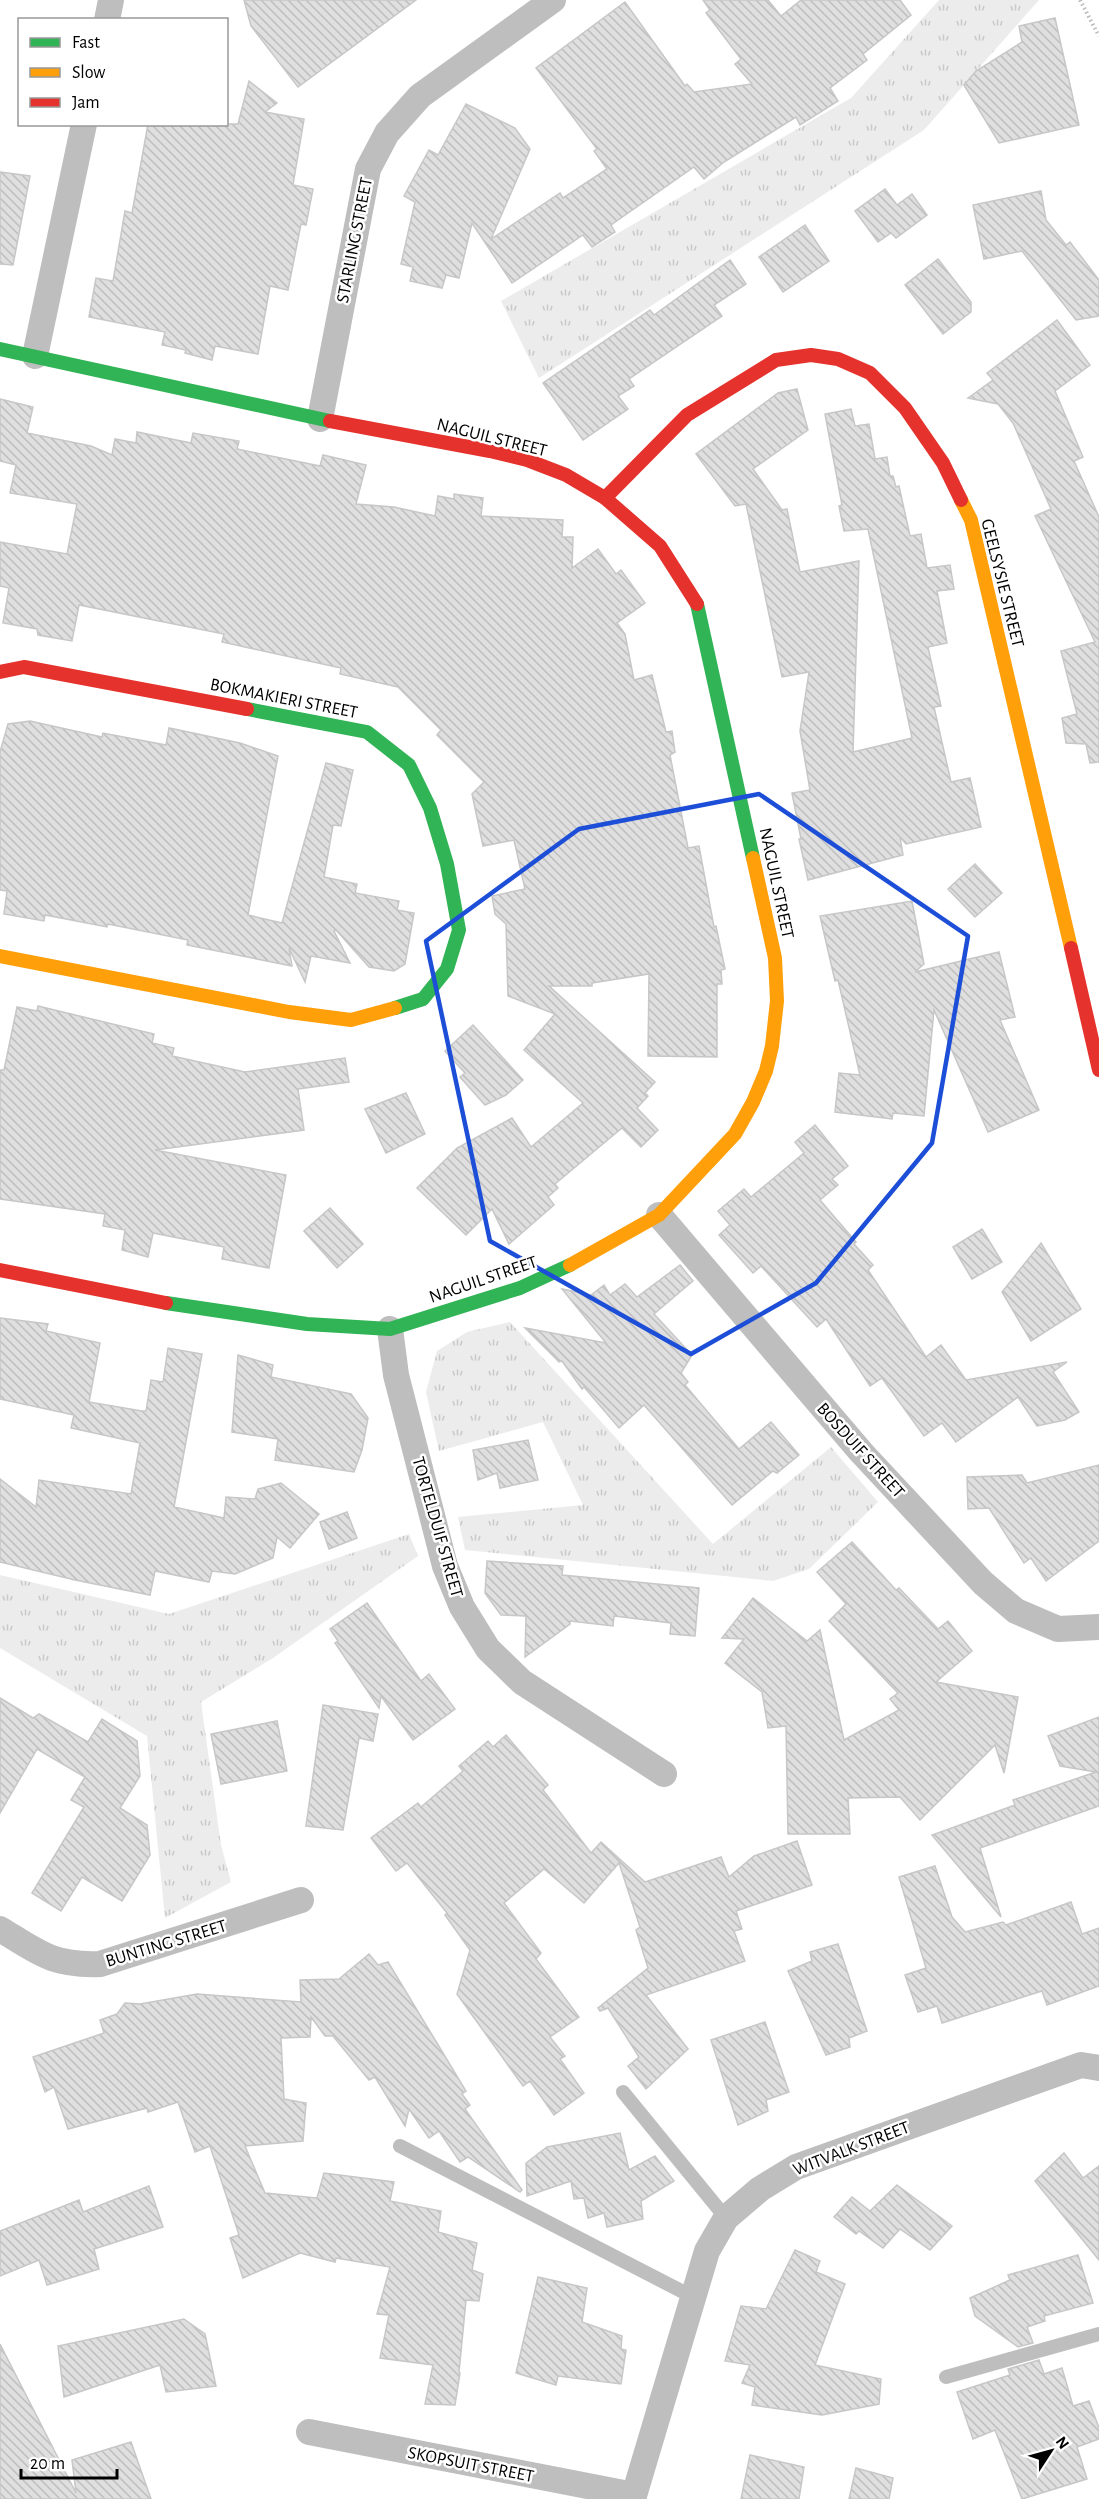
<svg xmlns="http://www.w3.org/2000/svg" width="1099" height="2499" font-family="'Alegreya Sans',sans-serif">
<defs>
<pattern id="grass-tufts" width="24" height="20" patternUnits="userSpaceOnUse" patternTransform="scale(1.5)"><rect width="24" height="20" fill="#ececec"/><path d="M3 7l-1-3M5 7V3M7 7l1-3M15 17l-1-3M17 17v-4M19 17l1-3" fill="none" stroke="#c9c9c9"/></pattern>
<pattern id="building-back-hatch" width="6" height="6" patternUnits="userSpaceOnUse" patternTransform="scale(1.5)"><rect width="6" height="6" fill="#dfdfdf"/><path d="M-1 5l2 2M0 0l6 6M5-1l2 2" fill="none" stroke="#bebebe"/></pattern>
</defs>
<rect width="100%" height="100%" fill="#fff"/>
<g fill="url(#grass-tufts)">
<path d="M939,0H1039L924,130L539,378L501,301L851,98Z"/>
<path d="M510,1322L713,1544L831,1447L878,1502L809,1569L773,1581L465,1550L458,1517L583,1505L543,1422L439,1451L426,1392L437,1351L467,1332Z"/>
<path d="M409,1534L418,1556L273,1658L201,1702L221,1845L231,1882L165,1918L147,1736L0,1648V1575L169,1614Z"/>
</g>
<g fill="url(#building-back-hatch)" stroke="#c7c7c7" stroke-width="1.5">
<path d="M244,0H416L298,87L251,26Z"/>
<path d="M703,0H768L781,16L801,0H900L911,15L863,54L867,60L830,88L838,101L800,125L796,117L724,162L704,179L694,167L611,225L615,232L592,247L583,235L512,283L472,223L459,278L446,275L442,288L410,281L413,267L401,264L415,202L404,196L429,150L438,155L466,104L515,128L530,149L491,239L560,193L563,198L607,169L594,151L597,149L536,68L625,2L685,86L687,84L694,92L752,84L735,64L741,59L706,13L710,10Z"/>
<path d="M1055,18L1079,125L999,143L964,85L976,71L1022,42L1019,26Z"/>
<path d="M249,81L277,103L265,112L304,119L293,185L313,189L306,225L301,224L288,290L270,286L258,354L215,346L212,360L185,353L186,350L162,345L165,332L89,317L96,278L113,281L125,211L132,213L148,124H238Z"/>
<path d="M0,172L30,176L13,265L0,264Z"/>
<path d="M885,189L897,205L912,194L927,215L896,238L891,233L878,242L855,211Z"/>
<path d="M1041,191L1046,220L1066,245L1070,242L1099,280V316L1076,320L1022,251L984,259L973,205Z"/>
<path d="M805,225L829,261L783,292L759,257Z"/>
<path d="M938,259L971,302V312L943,334L905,285Z"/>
<path d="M730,260L746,284L714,305L722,316L629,379L634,386L618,396L628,409L583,440L543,383L650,310L654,315Z"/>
<path d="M1057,320L1090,365L1055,391L1083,457L1074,461L1099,517V762L1090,763L1086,744L1066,743L1062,718L1077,714L1061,651L1095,642L1035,516L1051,509L1013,423L998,404L968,398L993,380L987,373Z"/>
<path d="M797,389L808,430L753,469L782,510L787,509L800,572L859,561L853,752L912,738L868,529L844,531L839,506L842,505L825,414L851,409L855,426L869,424L875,459L887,457L890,476H893L896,487L899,486L910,536L921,534L927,568L950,565L954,589L937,591L947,643L928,647L941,706L934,707L951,782L970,778L981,827L906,844L900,837L903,855L808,880L799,839H801L792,793L810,790L800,731L809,672L782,677L746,504L735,506L696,454L778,393Z"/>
<path d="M0,399L33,407L27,433L91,446L112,455L115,439L136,443L137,432L191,443L193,433L239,441L237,449L320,466L323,455L366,465L356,504L394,507L435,516L438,496L454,499V494L483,498L481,516L563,520L562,537H573L572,568L598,549L616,574L621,570L645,603L617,623L625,634L634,680L652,675L666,732L672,731L675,752L670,755L688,848L699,846L714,927L716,926L725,969L721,970L722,984H717V1057L648,1056L649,974L592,983V986H549L655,1082L645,1093L648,1096L637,1108L658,1130L641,1147L622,1128L555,1184L558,1188L548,1197L554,1205L509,1244L492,1209L466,1235L417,1188L457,1148L512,1118L531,1147L583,1103L524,1050L555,1014L508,996L506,924L495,914L492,896L525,889L514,840L483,846L472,794L484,782L437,735L441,730L398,687L340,674L341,668L222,642L224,634L79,605L72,641L38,635L37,629L3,623L9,588L0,586V542L67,554L77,504L10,493L16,465L0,461Z"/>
<path d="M30,721L102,737L103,733L166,745L169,728L240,743L278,756L248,915L282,923L326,763L353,770L341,826L333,825L324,877L357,884L355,893L399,901L397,910L414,913L405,964L394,971L369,967L336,930L334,931L350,963L311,956L305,982L289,948L292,966L187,945L188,940L108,924L107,927L45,915L44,921L4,914L7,891L0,890V752L8,724Z"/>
<path d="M975,864L1002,893L975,917L948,889Z"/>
<path d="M912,901L924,964L915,972L999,952L1015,1017L1000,1020L1039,1110L988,1132L934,1010L924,1116L893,1113L892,1119L835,1112L839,1073L860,1075L838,980L835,981L820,916Z"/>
<path d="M38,1006L154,1034L152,1043L174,1048L172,1056L245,1072L345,1058L349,1082L298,1089L304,1130L155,1150L286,1175L269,1268L222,1259L224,1247L153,1233L148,1257L122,1250L125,1230L103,1226L105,1214L0,1199V1070H4L17,1007L37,1011Z"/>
<path d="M473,1025L523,1080L506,1095L485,1105L460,1077L465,1073L445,1051Z"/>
<path d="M406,1093L425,1134L386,1153L365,1109Z"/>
<path d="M815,1125L848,1166L832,1179L838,1185L820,1200L856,1242L854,1244L873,1265L868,1270L926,1357L941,1345L966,1380L1067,1362L1053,1372L1079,1412L1065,1420L1037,1426L1018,1397L956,1442L942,1423L924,1436L882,1378L870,1386L826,1319L817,1327L761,1266L753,1273L719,1235L730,1225L718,1211L744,1189L751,1197L804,1153L795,1142Z"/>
<path d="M330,1208L363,1244L337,1268L304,1231Z"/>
<path d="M982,1229L1002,1262L972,1279L953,1247Z"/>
<path d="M1041,1243L1081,1309L1031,1341L1002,1292Z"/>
<path d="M680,1265L693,1281L654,1314L692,1355L681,1373L688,1382L685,1385L739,1449L771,1422L799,1455L777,1473L773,1471L732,1505L644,1405L619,1428L584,1387L582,1389L562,1361L559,1362L525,1328L606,1343L562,1289L591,1295L604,1285L610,1295L625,1284L637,1297Z"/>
<path d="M0,1318L48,1324L46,1331L100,1343L89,1402L142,1411H146L151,1380L163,1382L168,1348L202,1354L174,1507L224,1518L226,1497L255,1499L258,1489L281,1483L319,1514L290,1548L277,1537L273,1558L235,1574L212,1571L209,1582L155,1571L150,1595L75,1580L0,1562V1479L36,1507L39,1480L131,1494L140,1443L71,1428L74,1415L0,1399Z"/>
<path d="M238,1355L273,1365L271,1377L351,1394L368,1418L362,1450L354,1472L275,1460L278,1439L232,1432Z"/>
<path d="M528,1440L538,1480L500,1488L497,1473L478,1480L473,1450Z"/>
<path d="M1099,1465V1541L1046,1581L1031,1558L1024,1563L989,1508L968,1509L967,1477L1022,1475L1027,1483Z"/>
<path d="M347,1512L357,1538L329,1549L320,1522Z"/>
<path d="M852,1542L896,1590L899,1588L938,1629L948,1621L972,1651L936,1682L1018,1697L1004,1773L995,1745L920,1820L900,1797L848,1798L850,1834H788L786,1726L768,1728L762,1692L725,1663L744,1639L722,1638L753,1598L807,1641L820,1630L844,1740L899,1710L890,1699L898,1693L829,1621L846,1604L817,1572Z"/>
<path d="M487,1561L563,1566L562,1575L699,1588L695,1636L670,1634L671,1623L614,1616L613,1626L570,1621V1624L525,1657L526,1616L501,1615L485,1593Z"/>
<path d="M367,1603L421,1681L429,1674L455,1709L413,1740L381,1696L379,1708L335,1643L338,1641L330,1629Z"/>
<path d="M0,1698L33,1718L39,1714L88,1742L102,1719L137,1741L140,1776L120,1808L147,1825L150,1855L122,1901L82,1877L61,1911L32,1893L84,1807L71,1800L85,1777L37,1749L0,1813Z"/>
<path d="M323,1705L378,1714L373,1741L359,1738L343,1830L306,1826Z"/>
<path d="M1099,1717V1806L980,1848L1001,1917L932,1835L1015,1805L1013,1800L1096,1772L1060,1766L1048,1736Z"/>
<path d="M277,1721L287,1771L221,1784L211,1734Z"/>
<path d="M506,1735L548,1785L543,1790L591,1853L601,1842L645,1882L721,1857L729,1877L754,1856L797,1841L812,1885L736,1911L742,1929L734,1931L745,1961L646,1995L688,2049L646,2089L628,2066L639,2057L608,2008L600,2011L598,2008L648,1968L636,1930L640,1927L619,1863L584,1903L544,1869L504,1903L541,1953L536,1959L579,2017L550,2037L565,2056L560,2059L584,2093L554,2115L530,2081L523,2086L457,1994L470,1950L445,1915L447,1913L407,1863L396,1871L371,1838L418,1803L421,1807L463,1771L459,1766L488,1741L493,1747Z"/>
<path d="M935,1866L952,1917L965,1932L1003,1922L1006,1925L1071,1902L1082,1934L1099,1928V1986L1047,2005L1042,1991L942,2023L937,2006L918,2012L905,1975L926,1968L899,1877Z"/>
<path d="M838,1944L867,2031L849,2038L850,2047L826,2055L788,1971L812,1961L810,1952Z"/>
<path d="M369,1954L378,1965L388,1962L466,2091L462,2094L470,2105L465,2109L522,2190L520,2192L468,2157L460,2162L439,2131L429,2138L409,2109L405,2126L375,2077L369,2080L333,2036H325L311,2017L310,2037L281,2038L284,2099L306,2103L303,2141L245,2146L265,2193L317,2198L324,2173L394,2182L390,2201L441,2211L438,2232L477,2243L472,2270L483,2274L479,2301L466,2300L459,2372L460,2373L455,2405L425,2404L433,2365L380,2358L389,2315L377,2314L390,2267L336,2258L335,2262L300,2253L243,2278L230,2238L239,2235L210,2146L195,2152L178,2102L148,2112L147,2108L68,2129L54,2087L45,2092L33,2057L104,2033L100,2020L117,2014L125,2003L140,2004L197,1994L301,2002L300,1980L339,1979Z"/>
<path d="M765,2022L789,2092L766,2100L768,2111L738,2125L711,2040Z"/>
<path d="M620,2133L629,2170L655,2156L674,2181L641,2201L643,2219L607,2227L604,2213L588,2218L584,2198L574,2199L571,2181L527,2196L526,2163L547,2147Z"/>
<path d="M1064,2153L1083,2178L1099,2166V2260L1035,2181Z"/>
<path d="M897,2185L952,2226L930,2250L900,2229L883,2248L859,2231L856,2234L834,2217L852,2197L870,2211Z"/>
<path d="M149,2186L163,2227L94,2249L99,2269L47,2285L39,2260L0,2276V2231L79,2200L83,2212Z"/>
<path d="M795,2250L820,2261L816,2272L845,2284L815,2365L881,2379L879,2404L822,2415L752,2405L755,2387L742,2383L750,2365L725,2361L741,2306L766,2309Z"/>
<path d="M1078,2255L1093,2303L1044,2316L1045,2321L1027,2327L1033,2343L1018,2347L975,2316L970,2298L1010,2280L1008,2275Z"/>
<path d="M538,2277L587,2288L582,2322L622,2336L621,2349L626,2350L621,2384L558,2376L556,2385L516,2373Z"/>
<path d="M184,2319L205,2334L216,2386L166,2392L160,2365L64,2397L58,2346Z"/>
<path d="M0,2344L76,2493L72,2460L131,2442L151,2499H0Z"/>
<path d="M1039,2360L1044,2374L1062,2368L1073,2406L1089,2401L1099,2428V2439L1077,2447L1087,2479L1022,2499L995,2430L973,2439L957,2392L1010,2375L1008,2369Z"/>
<path d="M750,2455L804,2467L799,2499H741Z"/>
<path d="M856,2468L893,2478L889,2499H849Z"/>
</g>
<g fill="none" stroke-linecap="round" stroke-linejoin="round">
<path stroke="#b9b9b9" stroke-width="4" stroke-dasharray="1.5 3" stroke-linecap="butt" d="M1080,0L1099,36"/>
<g stroke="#bebebe" stroke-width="14">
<path d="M623,2092L726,2218"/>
<path d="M400,2146L693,2297"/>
<path d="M946,2377L1099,2334"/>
</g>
<g stroke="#bebebe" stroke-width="26">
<path d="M107,20L111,0"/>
<path d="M35,356L84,124"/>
<path d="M320,419L368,169L387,133L420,96L553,0"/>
<path d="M659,1215L861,1452L983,1583L1016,1611L1058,1629L1099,1627"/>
<path d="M390,1329L396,1375L445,1566L462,1607L488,1649L522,1682L664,1774"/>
<path d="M0,1929C38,1952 52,1966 100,1964L301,1900"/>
<path d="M309,2432L634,2495"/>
<path d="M633,2499L707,2251L726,2218L760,2189L796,2167L1081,2065L1099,2068"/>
</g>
<g stroke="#30b455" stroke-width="14">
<path d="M0,349L330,421"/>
<path d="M697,604L753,858"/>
<path d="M247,709L367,732L409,765L430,808L447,864L459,930L447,969L423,999L395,1008"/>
<path d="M166,1303L307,1324L390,1329L520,1288L570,1265"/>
</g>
<g stroke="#ff9f0a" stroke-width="14">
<path d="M961,500L971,520L1071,948"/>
<path d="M0,956L289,1012L351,1020L395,1008"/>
<path d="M570,1265L659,1215L735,1134L753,1102L766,1071L772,1046L777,1001L775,958L753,858"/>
</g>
<g stroke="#e5322d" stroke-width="14">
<path d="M330,421L490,451L527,460L566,475L605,498L660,546L697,604"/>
<path d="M605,498L687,415L776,360L811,355L838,359L870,373L905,408L943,463L961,500"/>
<path d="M0,672L24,667L247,709"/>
<path d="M1071,948L1099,1070"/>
<path d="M0,1270L166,1303"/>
</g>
</g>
<path fill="none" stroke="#1d4ed8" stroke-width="4.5" stroke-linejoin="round" d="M759,794L968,936L932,1143L816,1283L691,1354L490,1241L426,941L579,829Z"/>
<g text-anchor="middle" stroke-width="5" stroke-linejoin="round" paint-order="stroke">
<g font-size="18" fill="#000" stroke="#fff">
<text transform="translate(354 240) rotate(-79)" y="6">STARLING STREET</text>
<text transform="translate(492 437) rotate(14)" y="6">NAGUIL STREET</text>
<text transform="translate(1003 583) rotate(76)" y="6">GEELSYSIE STREET</text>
<text transform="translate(284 698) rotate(11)" y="6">BOKMAKIERI STREET</text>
<text transform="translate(777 883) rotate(78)" y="6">NAGUIL STREET</text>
<text transform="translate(483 1279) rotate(-19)" y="6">NAGUIL STREET</text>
<text transform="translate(861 1450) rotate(48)" y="6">BOSDUIF STREET</text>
<text transform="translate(438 1527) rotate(74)" y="6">TORTELDUIF STREET</text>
<text transform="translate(166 1943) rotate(-17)" y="6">BUNTING STREET</text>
<text transform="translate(851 2148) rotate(-21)" y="6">WITVALK STREET</text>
<text transform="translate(471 2464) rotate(11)" y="6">SKOPSUIT STREET</text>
</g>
</g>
<rect x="18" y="18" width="210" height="108" fill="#ffffff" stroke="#999999" stroke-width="1.5"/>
<rect x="30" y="38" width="30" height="9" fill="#30b455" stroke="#999999" stroke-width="1.5"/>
<text x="72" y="48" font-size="18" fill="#000000">Fast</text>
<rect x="30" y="68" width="30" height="9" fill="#ff9f0a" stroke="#999999" stroke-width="1.5"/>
<text x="72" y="78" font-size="18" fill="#000000">Slow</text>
<rect x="30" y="98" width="30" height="9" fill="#e5322d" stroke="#999999" stroke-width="1.5"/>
<text x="72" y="108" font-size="18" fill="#000000">Jam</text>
<g transform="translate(1051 2451) rotate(54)" stroke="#ffffff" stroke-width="4.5" paint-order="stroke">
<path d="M0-4.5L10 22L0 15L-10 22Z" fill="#000000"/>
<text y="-9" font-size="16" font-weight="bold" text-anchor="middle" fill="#000000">N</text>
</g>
<path d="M21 2469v9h96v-9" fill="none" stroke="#000000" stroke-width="3"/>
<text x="30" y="2469" font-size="18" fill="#000000" stroke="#ffffff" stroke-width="4.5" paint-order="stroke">20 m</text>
</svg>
